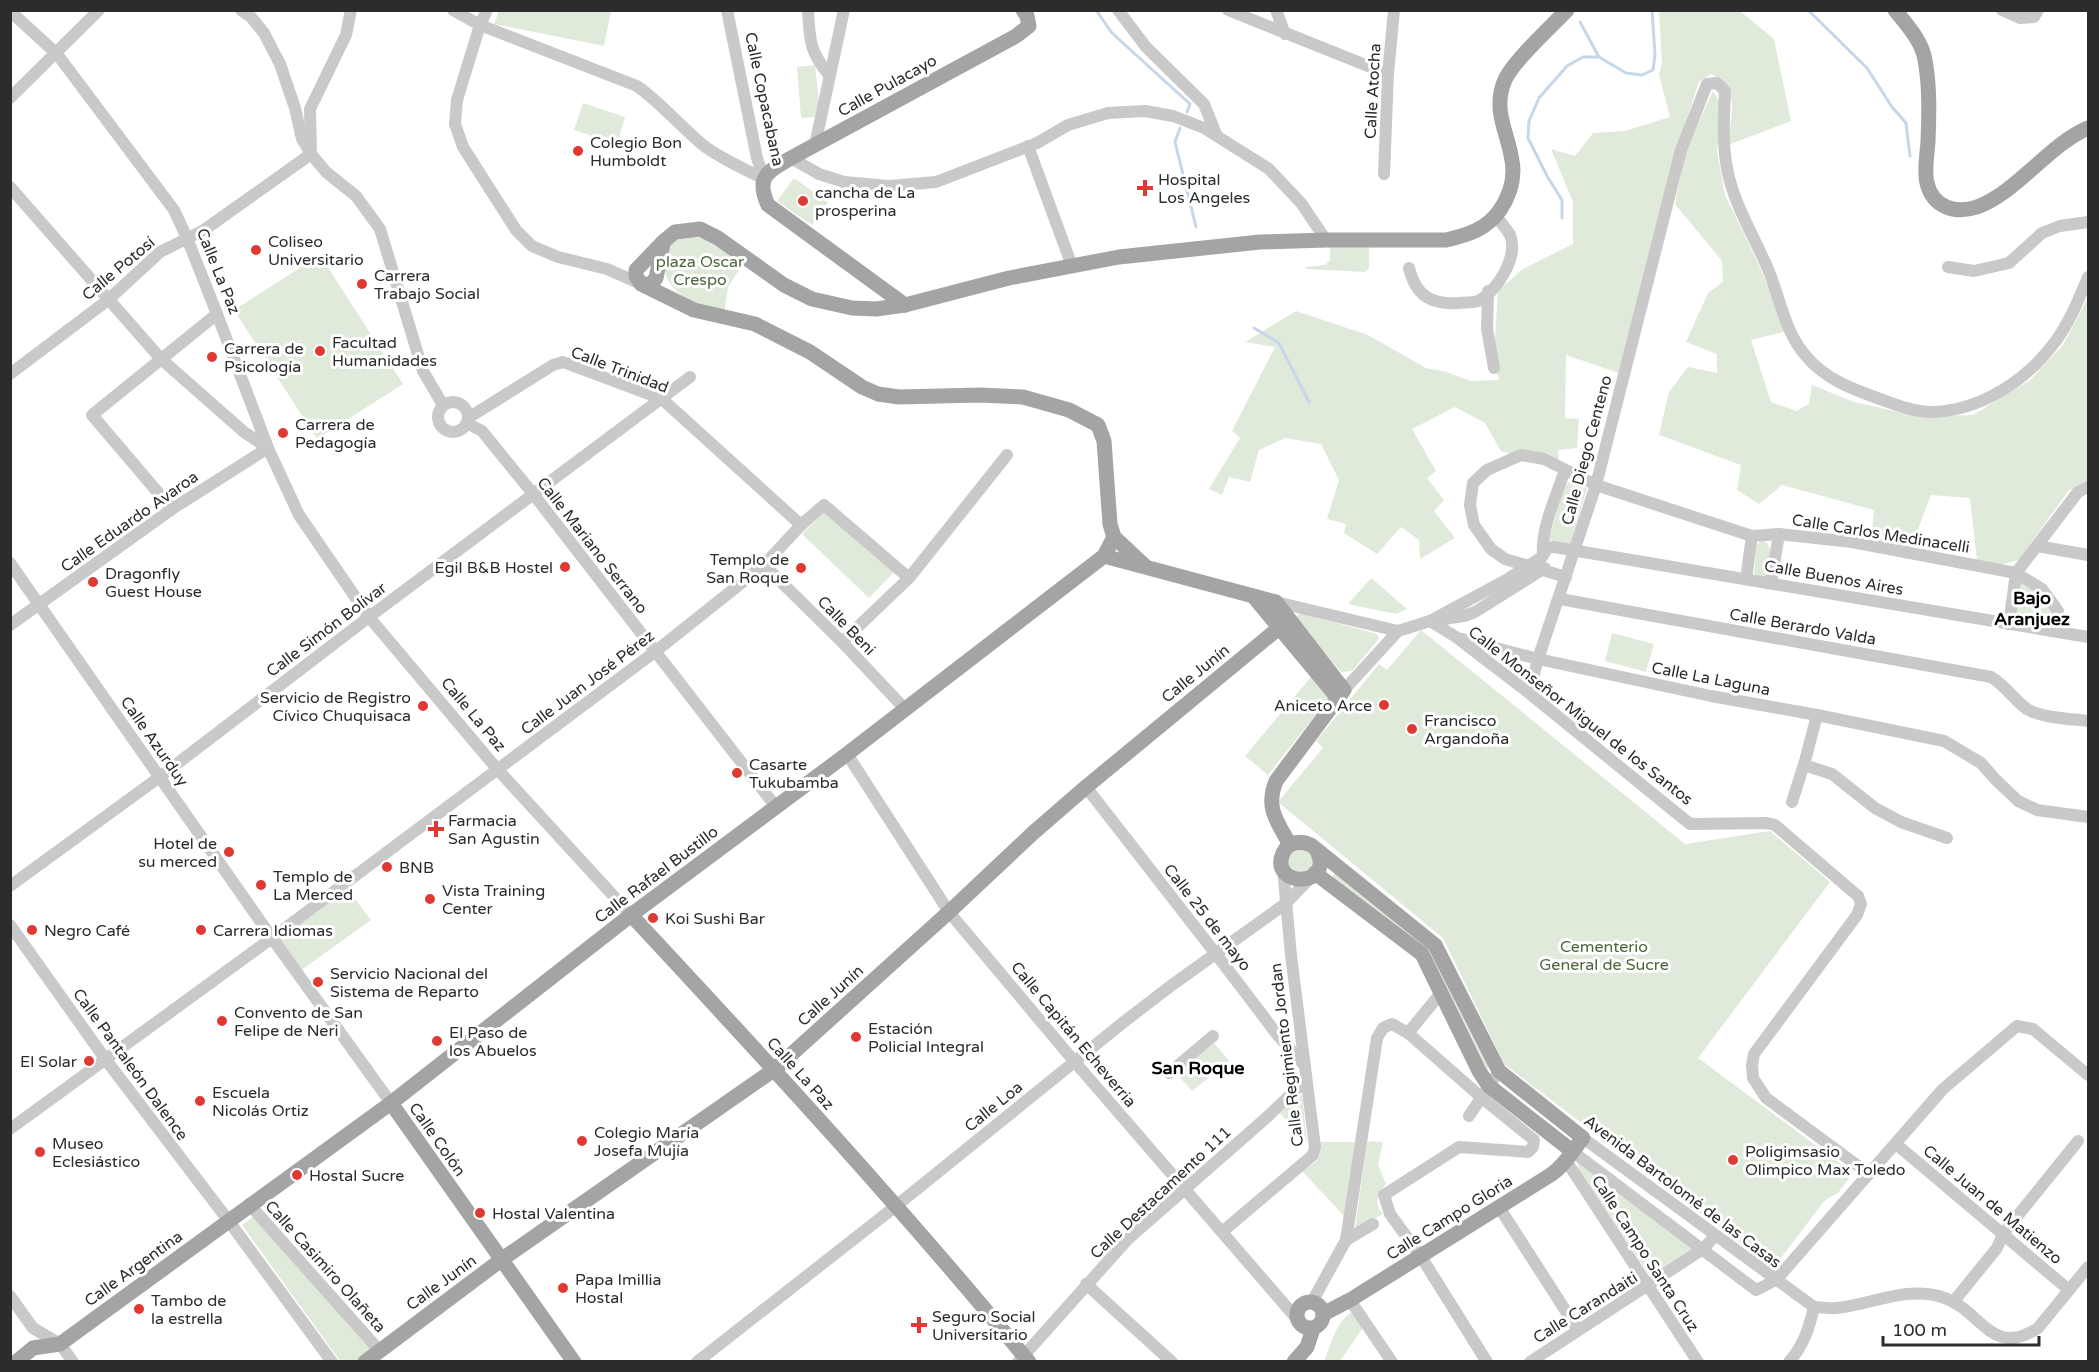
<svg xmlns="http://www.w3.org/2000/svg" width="2099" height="1372" font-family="'Varela Round',sans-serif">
<rect width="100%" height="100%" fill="#fff"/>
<g fill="#e0eada">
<path d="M499,11V10L611,11L604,46L494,24Z"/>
<path d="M1659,11H1740L1774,39L1791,121L1728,145C1730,116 1742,89 1711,74L1699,82L1679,142L1619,373L1566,355L1565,418L1579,419L1577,448L1558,450L1560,469L1501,451L1485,423L1455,407L1412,429L1436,471L1427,478L1444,500L1434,511L1455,538L1420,559L1419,540L1401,527L1377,554L1344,533L1346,524L1327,519L1339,480L1321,444L1285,438L1259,450L1250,482L1229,477L1222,495L1209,489L1240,438L1232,431L1275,347L1245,342L1296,311L1368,335L1426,368L1447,372L1471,381L1499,380L1494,354L1498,291L1523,269L1573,244V202L1551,149L1575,156L1593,133L1625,131L1670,117L1659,75L1662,63Z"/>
<path d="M815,65L819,102L815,117L801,118L797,67Z"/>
<path d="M1713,91L1722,106L1717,151L1725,195L1758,263L1787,331L1751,340L1771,402L1796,411L1809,404L1812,385L1854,402L1916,416L1973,415L2030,380L2063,345L2088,297V484L2069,490L2019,560L2000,565L1977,561L1970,498L1931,495L1910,550L1871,542L1874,510L1782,485L1759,504L1737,490L1741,465L1659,435L1669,392L1688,367L1717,373V354L1686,342L1708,293L1723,282L1722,261L1675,204L1686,150Z"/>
<path d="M583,103L625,117L617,144L574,130Z"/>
<path d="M794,178L828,202L812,225L777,201Z"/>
<path d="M682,236C710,236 722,249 743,264L728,287L724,314C699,305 663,295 664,261C664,256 667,249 669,243Z"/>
<path d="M1330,244L1369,245V268L1365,272L1306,269L1305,267L1325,265L1330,260Z"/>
<path d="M320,255L403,384L317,439L234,310Z"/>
<path d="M1570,481H1578L1587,489L1570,544L1549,540L1563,489Z"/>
<path d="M827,510L894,572L869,598L802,534Z"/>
<path d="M1761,541L1766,542L1771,550L1768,576L1763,578L1758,577L1754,573L1757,545Z"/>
<path d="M1371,578L1407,609L1396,614L1348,604Z"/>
<path d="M2019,579C2037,591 2056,603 2054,627L2014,619Z"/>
<path d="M1300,613L1377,634L1379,639L1352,671L1341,672L1295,618Z"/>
<path d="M1421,630L1685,844L1770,831L1830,882L1698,1058L1853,1173L1838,1193L1825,1200L1777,1263L1770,1266L1504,1064L1443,938L1278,802L1323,748L1316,741L1379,664L1387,670Z"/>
<path d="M1612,633L1654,644L1646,672L1605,661Z"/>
<path d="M1311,677L1329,698L1268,775L1245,756Z"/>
<path d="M1296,846L1313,852L1311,871L1292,874L1285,856Z"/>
<path d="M1335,873L1429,944L1490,1065L1489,1068L1486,1069L1430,955L1333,879V875Z"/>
<path d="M345,886L371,920L300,971L278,938Z"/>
<path d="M1214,1043L1229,1061L1192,1091L1177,1074Z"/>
<path d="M1302,1094L1307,1142L1280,1113Z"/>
<path d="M1371,1141L1383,1142L1378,1165L1386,1184C1378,1193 1373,1204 1383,1214L1355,1229L1367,1143Z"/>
<path d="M1320,1142H1355L1345,1217L1302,1171C1317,1161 1322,1161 1320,1142Z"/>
<path d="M1577,1160L1690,1246L1691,1251L1651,1277L1579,1172Z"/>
<path d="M253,1217L371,1347L370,1353L360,1361H340L242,1225Z"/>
<path d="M1353,1312L1364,1326L1340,1361L1324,1362C1331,1345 1336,1320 1353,1312Z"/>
</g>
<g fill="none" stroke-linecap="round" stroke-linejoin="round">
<g stroke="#c6d7ea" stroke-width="3">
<path d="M1096,10L1112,33L1190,104L1187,112"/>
<path d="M1808,10L1867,68L1892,107L1906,123L1910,156"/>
<path d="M1580,22L1599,57L1626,73L1642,75L1653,70L1655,55L1652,10"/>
<path d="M1180,128L1175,142L1196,227"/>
<path d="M1562,218V200L1547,176L1528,138L1529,121L1539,98L1567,66L1583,57H1599"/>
<path d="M1254,328L1279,343L1309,402"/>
</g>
<g stroke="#c9c9c9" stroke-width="12">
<path d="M241,10L251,17L264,33L280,64L295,108L302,139L311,154L326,172L356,196L380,229L423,371L443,405"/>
<path d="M453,10L480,25L637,86C661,103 680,126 703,145C721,159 743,168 764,179"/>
<path d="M487,10L480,25L457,100L455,124L463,147L516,230L532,246L558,257L607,269L641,284"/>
<path d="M727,10L757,158L764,179"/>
<path d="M808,10C810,41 809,50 829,75"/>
<path d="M1118,10L1146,47L1204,104L1216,134"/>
<path d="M1228,10L1388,74"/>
<path d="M1276,10L1285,34"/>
<path d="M2002,10L2020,18L2034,17L2038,10"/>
<path d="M10,11L57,54L174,210L187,238L217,314L268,448L299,515L369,617L498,770L631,915"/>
<path d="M10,98L99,10"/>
<path d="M815,145L844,10"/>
<path d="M1028,146L1072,266"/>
<path d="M791,158L819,174L844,182L889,186L936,182L1037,143L1068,125L1108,113L1145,111L1173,116L1204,128L1269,169L1301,203L1326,240"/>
<path d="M1384,174L1388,74L1394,10"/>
<path d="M10,187L161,359L244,432L268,448L172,509L10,625"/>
<path d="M1948,267L1974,271L2009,263L2042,233L2060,226L2088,222"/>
<path d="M1409,268C1416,296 1431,305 1459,303C1465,302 1473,303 1478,301C1497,292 1519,256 1510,235C1506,228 1500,222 1496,216"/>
<path d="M1488,291L1487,329L1494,368"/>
<path d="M10,374L108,300L160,252L204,230L311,154L310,109L346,35L351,10"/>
<circle cx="453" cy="417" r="15"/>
<path d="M468,418L553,365L563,362L662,399L801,525"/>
<path d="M467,423L482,431L534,495L776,807"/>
<path d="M172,509L92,415L217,314"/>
<path d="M2037,546L2088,555"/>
<path d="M1543,554C1541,528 1557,494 1565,470"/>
<path d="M10,563L272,938L391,1103"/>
<path d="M764,565L842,642L905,709"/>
<path d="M1566,577L1505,559L1491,549L1474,525L1470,505L1473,483L1487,470L1521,455L1544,459L1596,485L1752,536L1779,534L1852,542L2016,573L2042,589L2058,611V632"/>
<path d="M1746,579L1752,536"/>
<path d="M1771,583L1779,534"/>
<path d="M1560,599L1991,677C2005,685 2014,700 2027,709C2041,718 2072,719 2088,721"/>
<path d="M1276,602L1398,631"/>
<path d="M1430,621L1456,637L1529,693L1690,824L1767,823L1775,825L1858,896L1861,904L1857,915L1754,1054L1752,1065L1753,1078L1766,1098L1869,1174"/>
<path d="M1430,621L1506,580L1542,557L1547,548L1554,547L2088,637"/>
<path d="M2009,624L2016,573L2078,492L2088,487"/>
<path d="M1462,639L1538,659L1711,696L1817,715L1944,741L1981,763L1995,779L2018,801L2037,810L2088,817"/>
<path d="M842,642L909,578L1007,455"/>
<path d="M1344,690L1398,631L1430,621L1464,616L1475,612L1545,568"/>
<path d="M1529,693L1538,659L1596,485L1681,150L1707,84L1717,83L1725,91C1724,117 1722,142 1727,168C1733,203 1754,236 1768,269C1780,298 1785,333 1806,356C1825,379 1852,389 1880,399C1897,405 1914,412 1933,412C1981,410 2026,381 2055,342C2069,323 2079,299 2088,277"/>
<path d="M847,754L949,912L1074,1061L1297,1319"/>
<path d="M1804,765L1832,774L1875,808L1901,822L1947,838"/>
<path d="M1086,787L1216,954L1276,1033L1305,1066"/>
<path d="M1792,802L1805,761L1817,715"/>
<path d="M10,886L161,776L369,617L690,377"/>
<path d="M10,925L106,1060L228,1220L332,1362"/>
<path d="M1408,1033L1441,993"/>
<path d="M1169,1073L1213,1036"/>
<path d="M1469,1116L1499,1071"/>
<path d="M10,1129L272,938L656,651L764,565L801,525L824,505L909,578"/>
<path d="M1583,1138L1814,1307C1821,1307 1830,1309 1837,1308C1873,1304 1906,1286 1942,1297C1981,1309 1991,1359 2038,1328L2088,1267"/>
<path d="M1896,1144L2069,1290"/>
<path d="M1572,1151L1756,1290L1776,1280L1943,1089L2017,1026L2033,1029L2088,1075"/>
<path d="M1567,1162L1698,1362"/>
<path d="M249,1204L379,1350"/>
<path d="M1499,1207L1578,1330"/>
<path d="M1222,1232L1313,1155L1315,1147L1291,955L1283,869"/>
<path d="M1346,1240L1373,1224"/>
<path d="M1086,1284L1172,1362"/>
<path d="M10,1296L33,1328L60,1344L73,1362"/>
<path d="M1350,1300L1392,1362"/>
<path d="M1954,1301L1997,1248L2003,1234L2078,1141"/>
<path d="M1312,1302L1346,1240L1377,1038L1383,1028L1392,1024L1408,1033L1481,1097L1534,1140L1533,1147L1528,1152L1459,1147L1384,1195L1390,1214L1420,1255L1487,1362"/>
<path d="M697,1362L896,1206L1125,1021L1172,985L1285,904L1311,877"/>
<path d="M1018,1362L1128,1239L1266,1118L1306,1080"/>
<path d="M1530,1362L1703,1249L1715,1236"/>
<path d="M1789,1362C1804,1345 1809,1328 1814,1307"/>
</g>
<g stroke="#a4a4a4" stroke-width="15">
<path d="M1895,10C1907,25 1922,41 1925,60C1930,87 1929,115 1928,142C1927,155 1924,171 1927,183C1933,208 1956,214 1977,207C2016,193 2050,144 2088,128"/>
<path d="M644,285L652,283L656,278L663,244"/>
<path d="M905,305L768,205C755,177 768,171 791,158L1016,36L1029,26L1027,16L1023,10"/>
<path d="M1104,556L1276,602L1344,690L1276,781C1265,808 1277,821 1290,845"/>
<path d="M1145,566L1114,537L1110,524L1104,441L1098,425L1069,410L1023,397L980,395L899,397L878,394L862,387L810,352L755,324L694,310L641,284L636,276V270L664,241L675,232L700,229L718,238L784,285L812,299L852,308L876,309L905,305L1009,278L1119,257L1260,242L1326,240H1446C1468,235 1487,229 1500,210C1535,158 1486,128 1504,82C1511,63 1551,27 1567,10"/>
<path d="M1253,596L1337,697"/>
<path d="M1316,849C1337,889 1268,888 1283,853C1288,842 1300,840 1311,845L1435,945L1499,1071L1583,1138C1570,1153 1568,1162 1552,1174L1350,1300L1323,1314"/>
<path d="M1315,873L1422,954L1479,1071L1489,1086L1572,1151"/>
<path d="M631,915C767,1061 902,1208 1029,1362"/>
<path d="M391,1103L574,1362"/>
<circle cx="1310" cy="1315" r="13"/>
<path d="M16,1362L33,1348L60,1344L391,1103L631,915L847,754L1104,556L1114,537"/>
<path d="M365,1362L501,1260L775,1069L949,912L1033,833L1086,787L1280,627"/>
<path d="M1294,1362L1307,1347L1313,1329"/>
</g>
</g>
<g fill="#e03931" stroke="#fff" stroke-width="2">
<circle cx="578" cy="151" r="6"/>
<path d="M1142 179h6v6h6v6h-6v6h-6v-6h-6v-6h6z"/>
<circle cx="803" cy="201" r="6"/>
<circle cx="256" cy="250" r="6"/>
<circle cx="362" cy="284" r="6"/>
<circle cx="320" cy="351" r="6"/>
<circle cx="212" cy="357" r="6"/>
<circle cx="283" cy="433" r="6"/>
<circle cx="565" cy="567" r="6"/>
<circle cx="801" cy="568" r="6"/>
<circle cx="93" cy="582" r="6"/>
<circle cx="1384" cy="705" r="6"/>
<circle cx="423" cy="706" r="6"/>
<circle cx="1412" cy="729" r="6"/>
<circle cx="737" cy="773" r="6"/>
<path d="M433 820h6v6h6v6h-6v6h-6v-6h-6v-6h6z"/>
<circle cx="229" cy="852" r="6"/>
<circle cx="387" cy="867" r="6"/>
<circle cx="261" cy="885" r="6"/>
<circle cx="430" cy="899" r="6"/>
<circle cx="653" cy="918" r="6"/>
<circle cx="32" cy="930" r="6"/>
<circle cx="201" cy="930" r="6"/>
<circle cx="318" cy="982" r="6"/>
<circle cx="222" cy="1021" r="6"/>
<circle cx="856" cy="1037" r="6"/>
<circle cx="437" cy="1041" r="6"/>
<circle cx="89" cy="1061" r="6"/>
<circle cx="200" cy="1101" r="6"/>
<circle cx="582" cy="1141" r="6"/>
<circle cx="40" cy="1152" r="6"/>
<circle cx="1733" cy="1160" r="6"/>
<circle cx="297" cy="1175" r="6"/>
<circle cx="480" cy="1213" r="6"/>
<circle cx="563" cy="1288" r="6"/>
<circle cx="139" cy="1309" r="6"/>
<path d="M916 1316h6v6h6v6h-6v6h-6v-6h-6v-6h6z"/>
</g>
<g text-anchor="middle" stroke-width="6" stroke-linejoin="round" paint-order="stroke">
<g font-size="16" fill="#2c2c2c" stroke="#fff">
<text transform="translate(887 85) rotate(-29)" y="6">Calle Pulacayo</text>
<text transform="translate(1372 91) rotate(-87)" y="6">Calle Atocha</text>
<text transform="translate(765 99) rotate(78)" y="6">Calle Copacabana</text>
<text transform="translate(118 268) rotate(-40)" y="6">Calle Potosí</text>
<text transform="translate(219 271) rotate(68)" y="6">Calle La Paz</text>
<text transform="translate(620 369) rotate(21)" y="6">Calle Trinidad</text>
<text transform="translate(1586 450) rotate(-75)" y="6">Calle Diego Centeno</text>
<text transform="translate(129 521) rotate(-35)" y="6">Calle Eduardo Avaroa</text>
<text transform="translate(1881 533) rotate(9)" y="6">Calle Carlos Medinacelli</text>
<text transform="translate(593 545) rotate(52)" y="6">Calle Mariano Serrano</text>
<text transform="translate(1834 577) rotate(10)" y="6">Calle Buenos Aires</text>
<text transform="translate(847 625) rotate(46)" y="6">Calle Beni</text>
<text transform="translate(1803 626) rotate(10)" y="6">Calle Berardo Valda</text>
<text transform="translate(326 629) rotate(-37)" y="6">Calle Simón Bolívar</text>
<text transform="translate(1195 673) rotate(-39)" y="6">Calle Junín</text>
<text transform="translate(1711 678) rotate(11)" y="6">Calle La Laguna</text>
<text transform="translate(587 682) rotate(-37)" y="6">Calle Juan José Pérez</text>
<text transform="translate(474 714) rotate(50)" y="6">Calle La Paz</text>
<text transform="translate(1581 715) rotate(38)" y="6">Calle Monseñor Miguel de los Santos</text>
<text transform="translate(155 741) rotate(55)" y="6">Calle Azurduy</text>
<text transform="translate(656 874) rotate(-37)" y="6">Calle Rafael Bustillo</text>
<text transform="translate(1208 917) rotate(52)" y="6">Calle 25 de mayo</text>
<text transform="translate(830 995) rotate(-42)" y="6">Calle Junín</text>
<text transform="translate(1074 1034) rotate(50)" y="6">Calle Capitán Echeverria</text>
<text transform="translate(1286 1055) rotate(-97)" y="6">Calle Regimiento Jordan</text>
<text transform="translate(131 1064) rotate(54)" y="6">Calle Pantaleón Dalence</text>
<text transform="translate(801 1073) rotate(48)" y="6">Calle La Paz</text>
<text transform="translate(993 1106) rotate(-39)" y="6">Calle Loa</text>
<text transform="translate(438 1139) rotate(55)" y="6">Calle Colón</text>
<text transform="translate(1683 1191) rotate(37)" y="6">Avenida Bartolomé de las Casas</text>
<text transform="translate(1160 1192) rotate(-43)" y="6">Calle Destacamento 111</text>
<text transform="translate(1993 1204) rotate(40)" y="6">Calle Juan de Matienzo</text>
<text transform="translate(1449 1217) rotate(-32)" y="6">Calle Campo Gloria</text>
<text transform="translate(1646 1253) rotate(57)" y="6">Calle Campo Santa Cruz</text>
<text transform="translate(326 1266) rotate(48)" y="6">Calle Casimiro Olañeta</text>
<text transform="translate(133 1268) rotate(-36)" y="6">Calle Argentina</text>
<text transform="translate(441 1282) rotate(-36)" y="6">Calle Junín</text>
<text transform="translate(1585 1307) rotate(-32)" y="6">Calle Carandaiti</text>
</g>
<g font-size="16" fill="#2c2c2c" stroke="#fff" text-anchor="start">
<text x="590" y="148">Colegio Bon<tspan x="590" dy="18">Humboldt</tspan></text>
<text x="1158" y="185">Hospital<tspan x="1158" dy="18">Los Angeles</tspan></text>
<text x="815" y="198">cancha de La<tspan x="815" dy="18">prosperina</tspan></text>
<text x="268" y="247">Coliseo<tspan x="268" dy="18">Universitario</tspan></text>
<text x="374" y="281">Carrera<tspan x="374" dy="18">Trabajo Social</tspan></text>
<text x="332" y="348">Facultad<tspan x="332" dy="18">Humanidades</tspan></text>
<text x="224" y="354">Carrera de<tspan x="224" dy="18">Psicología</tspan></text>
<text x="295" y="430">Carrera de<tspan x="295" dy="18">Pedagogía</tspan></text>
<text x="789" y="565" text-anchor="end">Templo de<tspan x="789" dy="18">San Roque</tspan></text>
<text x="553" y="573" text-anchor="end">Egil B&amp;B Hostel</text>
<text x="105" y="579">Dragonfly<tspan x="105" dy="18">Guest House</tspan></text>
<text x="411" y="703" text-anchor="end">Servicio de Registro<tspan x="411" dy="18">Cívico Chuquisaca</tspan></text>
<text x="1372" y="711" text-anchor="end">Aniceto Arce</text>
<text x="1424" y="726">Francisco<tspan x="1424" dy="18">Argandoña</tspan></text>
<text x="749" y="770">Casarte<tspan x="749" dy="18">Tukubamba</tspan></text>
<text x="448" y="826">Farmacia<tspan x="448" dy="18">San Agustin</tspan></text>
<text x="217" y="849" text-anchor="end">Hotel de<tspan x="217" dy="18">su merced</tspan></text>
<text x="399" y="873">BNB</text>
<text x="273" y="882">Templo de<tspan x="273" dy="18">La Merced</tspan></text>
<text x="442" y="896">Vista Training<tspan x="442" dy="18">Center</tspan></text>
<text x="665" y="924">Koi Sushi Bar</text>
<text x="44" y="936">Negro Café</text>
<text x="213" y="936">Carrera Idiomas</text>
<text x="330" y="979">Servicio Nacional del<tspan x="330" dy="18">Sistema de Reparto</tspan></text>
<text x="234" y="1018">Convento de San<tspan x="234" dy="18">Felipe de Neri</tspan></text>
<text x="868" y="1034">Estación<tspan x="868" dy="18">Policial Integral</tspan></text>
<text x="449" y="1038">El Paso de<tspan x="449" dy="18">los Abuelos</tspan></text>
<text x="77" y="1067" text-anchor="end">El Solar</text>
<text x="212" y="1098">Escuela<tspan x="212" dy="18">Nicolás Ortiz</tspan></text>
<text x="594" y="1138">Colegio María<tspan x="594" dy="18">Josefa Mujía</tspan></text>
<text x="52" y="1149">Museo<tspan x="52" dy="18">Eclesiástico</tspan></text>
<text x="1745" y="1157">Poligimsasio<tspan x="1745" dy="18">Olimpico Max Toledo</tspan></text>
<text x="309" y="1181">Hostal Sucre</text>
<text x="492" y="1219">Hostal Valentina</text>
<text x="575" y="1285">Papa Imillia<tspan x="575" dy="18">Hostal</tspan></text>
<text x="151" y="1306">Tambo de<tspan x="151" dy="18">la estrella</tspan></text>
<text x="932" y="1322">Seguro Social<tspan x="932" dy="18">Universitario</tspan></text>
</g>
<g font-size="16" fill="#4a663b" stroke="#fff">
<text x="700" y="267">plaza Oscar<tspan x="700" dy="18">Crespo</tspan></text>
<text x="1604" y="952">Cementerio<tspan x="1604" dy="18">General de Sucre</tspan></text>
</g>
<g font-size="18" font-weight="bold" fill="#000" stroke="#fff">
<text x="2032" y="604">Bajo<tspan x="2032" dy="21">Aranjuez</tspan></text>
<text x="1198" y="1074">San Roque</text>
</g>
</g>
<rect width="2099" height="1372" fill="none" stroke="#2c2c2c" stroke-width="24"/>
<path d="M1883 1336v9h156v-9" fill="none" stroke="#2c2c2c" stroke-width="3"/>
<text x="1892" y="1336" font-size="18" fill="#2c2c2c" stroke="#ffffff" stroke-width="4.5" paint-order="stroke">100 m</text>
</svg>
